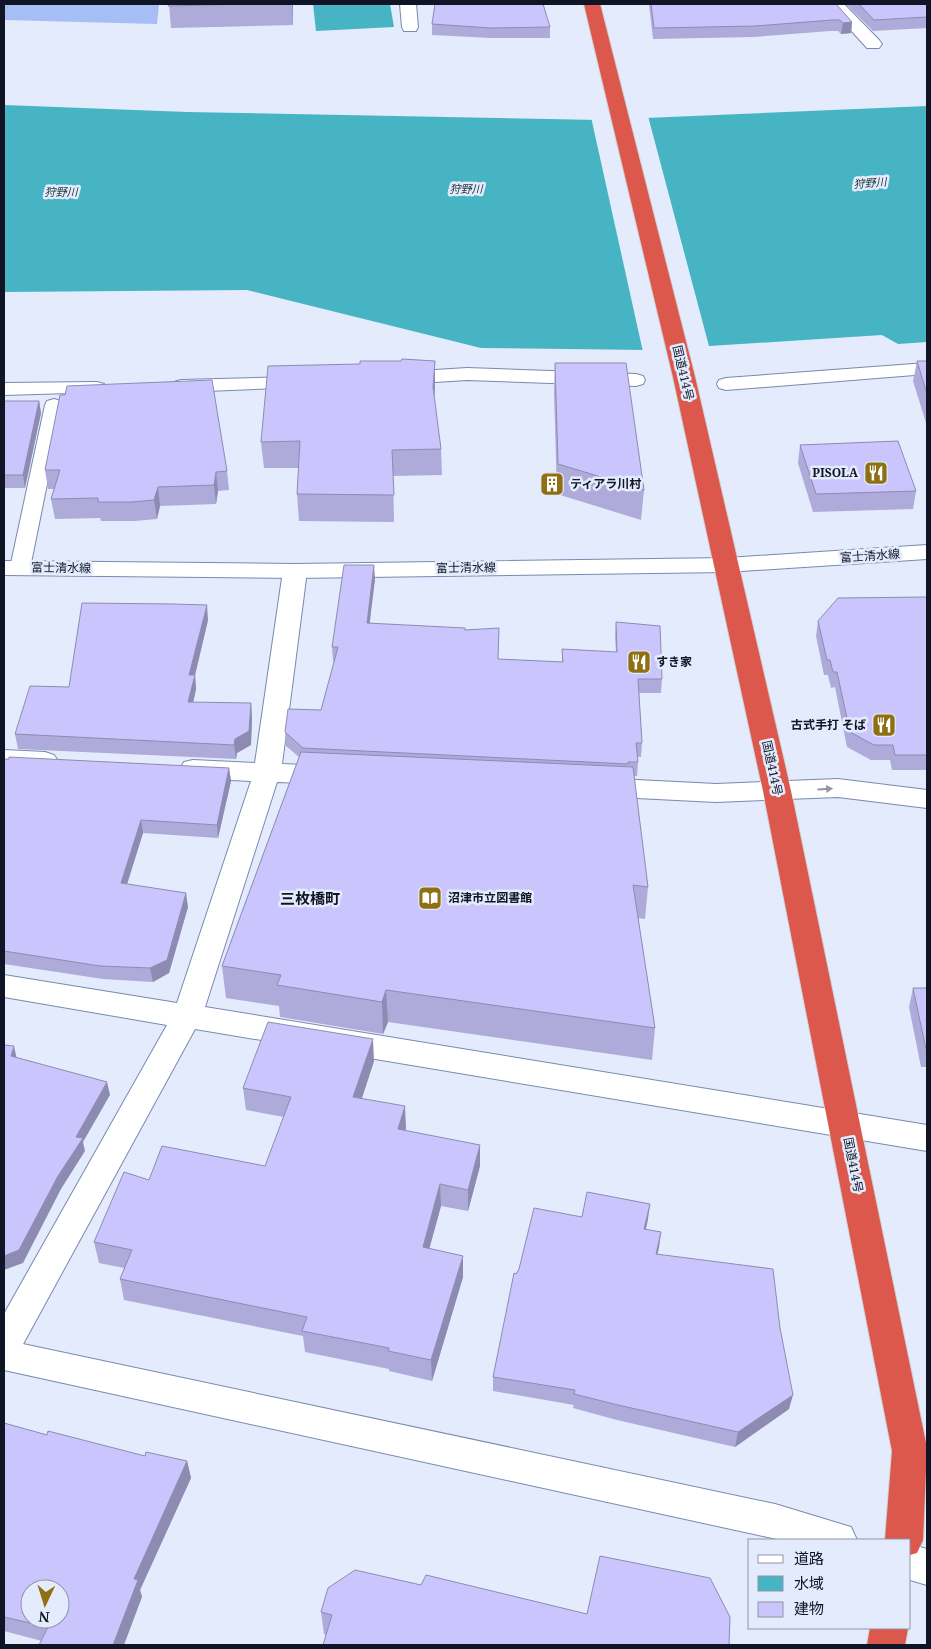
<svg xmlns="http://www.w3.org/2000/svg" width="931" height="1649" font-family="'Noto Serif','Noto Sans JP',serif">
<rect width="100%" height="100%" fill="#e3ebfc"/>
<path fill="#a6bdf6" d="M4,4H159L157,24L4,20Z"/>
<g fill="#46b4c3">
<path d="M313,4H390L394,27L316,31Z"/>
<path d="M4,105L187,112L599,120L927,106V342L898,344L882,335L646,350L481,348L247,290L4,292Z"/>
</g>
<path fill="#e3ebfc" d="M648,116L710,350L643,352L591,117Z"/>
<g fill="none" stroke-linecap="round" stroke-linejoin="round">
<g stroke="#7989b0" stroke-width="2">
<g id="lane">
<path d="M927,363V374L726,390L719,388L717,384L719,380L726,378Z"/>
<path d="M467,368L636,374L643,376L645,380L643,384L636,386L467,380L403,384L396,382L394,378L396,374L403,372Z"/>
<path d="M297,377L304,379L306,383L304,387L181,392L174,390L172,386L174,382L181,380Z"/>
<path d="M97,382L104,384L106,388L104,392L4,395V383Z"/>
<path d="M54,399L61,401L63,405L30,568L27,573L20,574L13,573L10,568L45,405L47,401Z"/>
</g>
</g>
<g stroke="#7989b0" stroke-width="2">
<g id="street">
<path d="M400,4H416L418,27L416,31H404L402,27Z"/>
<path d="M827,4H844L879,40L882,44L879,48H867Z"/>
<path d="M295,564L304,566L307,571L282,764L329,766L338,768L342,775L338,782L329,784L277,782L205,1007L927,1125V1151L195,1029L16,1357L4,1361V1314L167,1025L4,997V975L177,1003L251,781L193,778L184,776L180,769L184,762L193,760L255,763L283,571L286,566Z"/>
<path d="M4,750L45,752L54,755L58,761L54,767L45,770L4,768Z"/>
<path d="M597,778L716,784L838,779L927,790V808L838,797L716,802L597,796L587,794L584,787L587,780Z"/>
</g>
</g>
<g stroke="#7989b0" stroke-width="2">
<g id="secondary">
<path d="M927,545V559L727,572L295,578L4,575V561L295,564L727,558Z"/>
<path d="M4,1340L775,1504L851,1527L857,1540H781L4,1370Z"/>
<path d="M910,1544L927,1549V1585L910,1580Z"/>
</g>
</g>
<g stroke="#cfd0d3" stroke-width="2">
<g id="highway">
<path d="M584,4H600L695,377L791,791L927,1448L923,1540L917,1553L910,1555V1540H885L892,1451L763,791L673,377Z"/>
<path d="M870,1628H908L905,1645H867Z"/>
</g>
</g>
<use href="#lane" fill="#fff" fill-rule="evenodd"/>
<use href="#street" fill="#fff" fill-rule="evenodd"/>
<use href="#secondary" fill="#fff" fill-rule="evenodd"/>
<use href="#highway" fill="#dc584d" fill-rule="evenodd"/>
</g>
<g fill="#aeaada">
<path d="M169,4H293V25L171,28Z"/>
<path d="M649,4H836L852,22L851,33L841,34L838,31H830L754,37L653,39Z"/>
<path d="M846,4H927V28L873,31Z"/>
<path d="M432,24L550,27V38H491L432,35Z"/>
<path d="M917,361H927V426L913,381Z"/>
<path d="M555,363L644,490L641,520L557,494L554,392Z"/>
<path d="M435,387L434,398L441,449L442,475L393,476L394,522L299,521L297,494L299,468H264L261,442Z"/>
<path d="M4,401H39L41,413L25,488H4Z"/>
<path d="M800,445L916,491L913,509L813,512L798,463Z"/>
<path d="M45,470L227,471L229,490L218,491L216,504L160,506L157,519L135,521H101L100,518L55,519L51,499L54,489H48Z"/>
<path d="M375,579L369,623L465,630L498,659L562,662V649L616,652L615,636L616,622L662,679L661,693H639L642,743L641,757H638V762L637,776H634L648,887L645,919L638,918L655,1028L652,1060L388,1022L383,1034L280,1017L279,1006L226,998L222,966L299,757L286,746L285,732L321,710L335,661H333L332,647Z"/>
<path d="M927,597V770H892L890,760H871L847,747L835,687L831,688L828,675H824L816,636L818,621Z"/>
<path d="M208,620L195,675L196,689L193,703H251L252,718L251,745L237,753L236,759L18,749L15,734L69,687Z"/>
<path d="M4,759L229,768L231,781L218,838L143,833L127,884L188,907L169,973L153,982L103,979L4,964Z"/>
<path d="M913,988H927V1067H921L909,1007Z"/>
<path d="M374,1061L362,1098L406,1128L405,1131L480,1166L468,1211L441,1206L429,1249L463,1277L432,1381L389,1371V1369L305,1352L303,1336L124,1300L120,1279L124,1268L99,1263L94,1242L149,1180L265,1166L284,1117L246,1110L243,1088Z"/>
<path d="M582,1217L648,1219L646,1230L661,1232L657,1254L789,1409L735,1447L617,1420L573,1408L574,1405L493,1391V1377L516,1274Z"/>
<path d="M4,1423L47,1435L145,1456L187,1461L191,1478L140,1590L142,1597L42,1641L4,1631Z"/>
<path d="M421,1585L587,1614L326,1635L324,1634L321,1612Z"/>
</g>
<g fill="#8d8bb1">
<path d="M292,4H293V25Z"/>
<path d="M852,22L851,33L841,34L843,23Z"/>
<path d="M435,361V387L433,413V387Z"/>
<path d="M39,401L41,413L25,488L23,475Z"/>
<path d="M216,472L218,491L216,504L214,485Z"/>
<path d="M158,487L160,506L157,519L154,500Z"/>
<path d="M374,565L375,579L368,637L367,623Z"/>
<path d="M207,605L208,620L195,675L196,689L190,717L188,702L189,675Z"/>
<path d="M251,703L252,718L251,745L237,753L236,759L234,745L235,739Z"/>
<path d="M229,768L231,781L218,838L217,825Z"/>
<path d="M141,820L143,833L123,897L121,883Z"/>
<path d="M186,893L188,907L169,973L153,982L150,968Z"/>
<path d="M386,990L388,1022L383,1034L382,1002Z"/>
<path d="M373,1039L374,1061L355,1119L353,1097Z"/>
<path d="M14,1046L17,1060L11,1056Z"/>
<path d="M107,1082L110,1095L83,1142L85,1151L61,1189L23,1263L4,1270V1256L58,1176L76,1137Z"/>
<path d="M405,1106L406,1128L398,1151V1129Z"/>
<path d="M480,1145V1166L468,1211V1190Z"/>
<path d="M440,1184L441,1206L424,1268L423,1247Z"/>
<path d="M650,1204L648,1219L642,1244L644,1229Z"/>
<path d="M661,1232L659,1248L654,1269L656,1254Z"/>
<path d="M463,1256V1277L432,1381L431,1360Z"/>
<path d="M793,1395L789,1409L735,1447L738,1432Z"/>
<path d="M187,1461L191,1478L140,1590L142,1597L124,1645H113L134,1579Z"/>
</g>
<g fill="#cac6fd" stroke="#8d8bb1" fill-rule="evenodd">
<path d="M169,4H246L168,6Z"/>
<path d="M435,4H543L550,27L491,28L432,24Z"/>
<path d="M651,4H836L852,22L843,23L840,20H832L755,26L654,28Z"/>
<path d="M859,4H927V17L874,20Z"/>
<path d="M402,359L435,361L433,387L441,449L392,450L394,495L297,494L300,441L261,442L268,366L360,364V361H401Z"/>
<path d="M917,361H927V394Z"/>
<path d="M555,363H626L644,490L558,464Z"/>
<path d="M212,380L227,471L216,472L214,485L158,487L154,500L132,502H98V498L51,499L60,470H45L60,395H65L67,386Z"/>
<path d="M4,401H39L23,475H4Z"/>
<path d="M898,441L916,491L816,494L800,445Z"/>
<path d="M344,565H374L367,623L465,628V630L499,628L498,659L563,662L562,649L617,652L616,622L660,626L662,679H638L642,743H636L638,762H628V764L303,748L285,732L288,709L321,710L338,647H332Z"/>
<path d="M927,597V755H895L893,745H874L850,732L837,672H833L830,660H827L818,621L838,598Z"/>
<path d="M82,603L173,604L207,605L189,675H195L188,702L251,703L249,731L235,739L234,745L15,734L30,686L69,687Z"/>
<path d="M301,752L633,767L648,887L633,885L655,1028L386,990L382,1002L277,985L281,975L222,966Z"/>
<path d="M9,757L229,768L217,825L141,820L121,883L186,893L167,960L150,968L100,966L4,951V759H9Z"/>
<path d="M913,988H927V1049H926Z"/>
<path d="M268,1022L373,1039L353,1097L405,1106L398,1129L480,1145L468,1190L440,1184L423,1247L463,1256L431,1360L388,1351L389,1348L302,1331L307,1317L120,1279L132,1250L94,1242L124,1172L149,1180L162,1146L265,1166L291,1097L243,1088Z"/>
<path d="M4,1045L14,1046L11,1056L107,1082L76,1137L83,1138L58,1176L19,1250L4,1256Z"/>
<path d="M587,1192L650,1204L644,1229L661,1232L656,1254L773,1269L780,1328L793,1395L738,1432L618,1405L574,1394L575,1390L493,1377L514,1273L516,1274L519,1269L534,1208L582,1217Z"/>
<path d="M4,1423L47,1435L48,1431L145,1456L146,1452L187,1461L134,1579L138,1580L113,1645H39L48,1627L4,1617ZM30,1589H60V1619H30Z"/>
<path d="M600,1556L710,1578L730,1617L729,1645H323L332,1615L321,1612L328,1588L355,1570L421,1585L426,1575L587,1614Z"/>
</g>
<defs><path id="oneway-solid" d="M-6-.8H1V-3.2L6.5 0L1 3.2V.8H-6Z" transform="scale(1.25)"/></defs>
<use fill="#93969c" href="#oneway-solid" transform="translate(825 789) rotate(-3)"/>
<defs>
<g id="restaurant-square" transform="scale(1.25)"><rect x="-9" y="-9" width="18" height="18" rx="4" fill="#8e6f13" stroke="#e3ebfc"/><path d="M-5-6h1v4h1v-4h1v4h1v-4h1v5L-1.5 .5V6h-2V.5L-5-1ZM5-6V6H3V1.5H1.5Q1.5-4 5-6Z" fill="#fff"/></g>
<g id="building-square" transform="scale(1.25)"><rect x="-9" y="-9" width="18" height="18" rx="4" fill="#8e6f13" stroke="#e3ebfc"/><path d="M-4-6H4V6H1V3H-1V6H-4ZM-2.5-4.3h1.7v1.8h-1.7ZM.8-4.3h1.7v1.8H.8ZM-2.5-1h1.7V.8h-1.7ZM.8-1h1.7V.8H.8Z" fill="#fff"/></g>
<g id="library-square" transform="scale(1.25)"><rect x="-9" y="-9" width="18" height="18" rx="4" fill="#8e6f13" stroke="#e3ebfc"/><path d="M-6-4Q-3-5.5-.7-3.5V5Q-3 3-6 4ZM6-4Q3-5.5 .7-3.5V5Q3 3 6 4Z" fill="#fff"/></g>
</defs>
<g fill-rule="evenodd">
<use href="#restaurant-square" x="876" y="473"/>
<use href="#building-square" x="552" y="484"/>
<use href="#restaurant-square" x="639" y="662"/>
<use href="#restaurant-square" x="884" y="725"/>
<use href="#library-square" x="430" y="898"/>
</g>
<g text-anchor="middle" stroke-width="5" stroke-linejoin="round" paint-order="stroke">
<g font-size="11" font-style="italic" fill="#1b3437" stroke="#e3ebfc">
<text transform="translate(870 183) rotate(-4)" y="4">狩野川</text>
<text x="466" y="193">狩野川</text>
<text x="61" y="196">狩野川</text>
</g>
<g font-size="12" fill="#0f1524" stroke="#e3ebfc">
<text transform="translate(683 373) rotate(77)" y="4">国道414号</text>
<text transform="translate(870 556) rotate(-4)" y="4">富士清水線</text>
<text transform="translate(61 568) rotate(1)" y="4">富士清水線</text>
<text transform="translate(466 568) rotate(-1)" y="4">富士清水線</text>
<text transform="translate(772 768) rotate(78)" y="4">国道414号</text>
<text transform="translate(853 1165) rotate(79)" y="4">国道414号</text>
</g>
<g font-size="12" font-weight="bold" fill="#0f1524" stroke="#e3ebfc" text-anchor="start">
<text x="858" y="477" text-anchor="end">PISOLA</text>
<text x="570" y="488">ティアラ川村</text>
<text x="656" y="666">すき家</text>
<text x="866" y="729" text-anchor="end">古式手打 そば</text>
<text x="448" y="902">沼津市立図書館</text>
</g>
<g font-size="15" font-weight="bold" fill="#0f1524" stroke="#e3ebfc">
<text x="310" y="904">三枚橋町</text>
</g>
</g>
<rect width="931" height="1649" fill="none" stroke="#0f1524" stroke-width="10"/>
<rect x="748" y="1539" width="162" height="90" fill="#e3ebfc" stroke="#8e95a6"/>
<rect x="758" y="1555" width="25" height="8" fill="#ffffff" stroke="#8e95a6"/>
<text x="794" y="1564" font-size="15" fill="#0f1524">道路</text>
<rect x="758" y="1576" width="25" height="15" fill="#46b4c3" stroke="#8e95a6"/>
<text x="794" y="1589" font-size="15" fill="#0f1524">水域</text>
<rect x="758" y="1602" width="25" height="15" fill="#cac6fd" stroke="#8e95a6"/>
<text x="794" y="1614" font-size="15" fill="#0f1524">建物</text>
<g transform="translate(45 1604) rotate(184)"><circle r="24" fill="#e3ebfc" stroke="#8e95a6"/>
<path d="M0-4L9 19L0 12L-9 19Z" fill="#8e6f13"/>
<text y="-8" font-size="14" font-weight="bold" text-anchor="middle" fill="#0f1524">N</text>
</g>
</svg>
